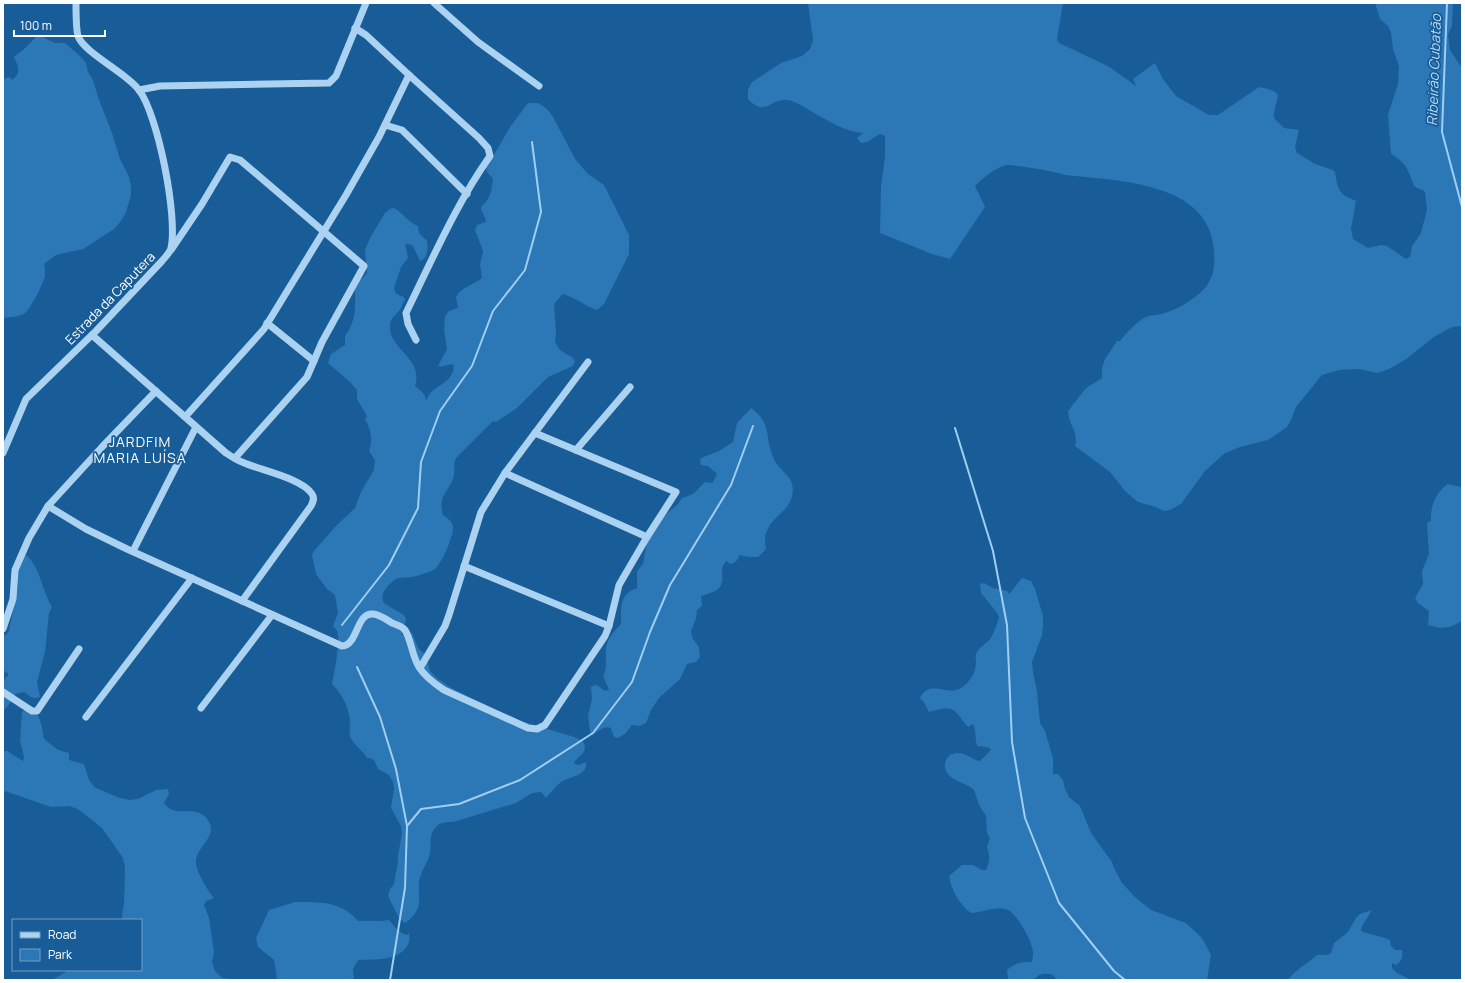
<svg xmlns="http://www.w3.org/2000/svg" width="1465" height="983" font-family="Manrope,sans-serif">
<rect width="100%" height="100%" fill="#185d98"/>
<g fill="#2c77b6">
<path d="M808,3H1063L1057,39L1059,43L1108,66L1136,86L1133,79L1155,63L1163,79L1176,96L1209,115H1218L1259,87C1290,93 1273,98 1274,118L1284,128L1299,130L1295,147L1297,153L1315,164L1333,170L1335,172L1337,184L1340,191L1345,196L1356,201L1351,229L1353,239L1368,248L1381,245L1387,246L1406,259L1410,257L1412,246L1420,235L1422,229L1427,210L1425,192L1423,190L1417,188L1414,186C1408,170 1407,163 1391,154L1388,115L1398,84L1399,66L1393,49L1391,32L1388,26L1380,19L1375,3H1453L1452,26L1448,35L1450,50L1462,68V326L1452,327L1434,337L1405,360L1389,369L1378,373L1359,369L1340,370L1322,375L1296,407L1291,420L1287,427L1268,440L1240,447L1225,453L1205,471L1181,504L1170,510L1164,511L1156,507L1138,502L1125,491L1110,472L1075,446C1079,431 1068,425 1068,411L1086,388L1102,378V368L1105,359L1117,341H1120C1126,333 1136,323 1144,318C1149,315 1156,315 1162,314C1176,310 1190,302 1201,292C1214,280 1215,266 1214,250C1209,181 1117,181 1065,175C1060,172 1011,164 1006,165C997,167 981,179 975,186L985,207L950,259L932,254L880,233L881,186L885,157V136L880,134L867,142L861,143L857,138L863,133C845,132 825,119 809,110C803,106 795,101 787,100C771,98 766,118 748,99V90L752,82L781,63L802,56L810,49L813,40Z"/>
<path d="M38,35L55,43H65L80,56L86,63L88,72L93,80L98,97L112,133L120,159L129,177L131,186V195L126,212L121,221L114,229L83,249L56,255L45,263L44,264C45,268 45,272 45,276C43,284 31,308 25,313C20,317 9,317 3,318V79L10,77L12,80C22,73 18,66 14,57L23,50Z"/>
<path d="M528,103H538L546,108L552,115L575,159L588,174L604,185L629,235V254L604,304L597,310C585,306 576,298 563,294L554,304L556,333L555,342L560,350L568,355L572,357L575,361L573,366L548,377L517,408L496,422L493,421L456,458C453,464 455,468 454,474C452,490 437,494 443,515C447,518 452,521 453,526C454,536 442,563 435,569C431,572 417,576 412,577C407,578 400,577 396,579C389,584 377,595 385,604L404,615L406,619L402,635H403L408,632L412,633L418,648L426,655L430,671L438,679L453,689L486,705L493,710L497,719L508,717L574,737L583,741L585,746L584,752L574,762L575,764L579,765L586,762C588,777 568,776 560,783C555,787 550,793 546,798L541,792L532,793L516,803L453,822C447,822 440,822 436,827C429,833 431,845 430,853C428,863 420,872 419,882C418,902 424,909 405,923L399,918L388,896L390,889L394,884L398,862V855L402,834L401,826L391,808L394,789L393,782L389,775L378,769L374,760L371,758H367C363,751 352,743 350,736C349,731 350,725 350,720C348,706 342,694 332,684C334,674 341,639 337,631C336,629 334,628 333,626L338,613L335,595L327,589L316,574L312,555L313,552L336,526L355,508L361,492L374,470L375,460L369,451C373,440 371,429 365,419L367,416L357,399V390L351,383L328,363L331,354L345,345V336C357,320 355,306 355,286L367,273L365,250L370,238L385,213L390,209L394,208C403,213 409,223 418,226L419,233L427,241C428,249 428,258 420,261L413,246L409,244H405L408,258L401,267L394,288L396,294L404,297L405,300C403,302 402,306 401,308C397,315 390,317 390,326C389,350 424,358 415,386C420,390 426,394 426,401C427,399 428,397 429,395C437,384 453,383 454,365C448,363 443,368 438,366L447,349L444,330L445,316L449,311L458,308L456,297C461,287 473,285 482,278L480,265L483,251L475,230L477,225L486,222C486,216 481,213 481,207C491,197 491,193 493,179L487,172L486,166L495,153L510,127Z"/>
<path d="M751,408C773,424 764,436 773,457C779,473 797,475 792,496C789,511 772,517 767,531C764,536 765,543 766,549L758,557H749L739,555C739,560 735,563 730,564L727,561C717,568 727,580 719,588C715,592 707,594 701,596L702,606L697,610L696,618L691,632L693,639L699,647L700,657L696,662L687,664L680,679L659,698L651,710L646,723L640,726L632,725L625,734L618,738L614,737L611,728C603,725 599,732 591,735L590,732L588,715L592,699L591,687L592,686L597,685L605,691L609,690L603,676C608,667 605,658 606,648C607,639 615,630 621,624C621,608 619,594 637,588V571L643,564L647,542L663,517L678,504L682,498L693,494L705,482L711,483L713,482L717,474L708,466L701,465L700,460L701,458L719,451L733,442L737,423Z"/>
<path d="M1448,484L1462,487V621L1450,627L1440,628L1428,625L1429,611L1418,603L1415,598L1423,584L1422,571L1429,554L1427,523L1431,521C1430,506 1436,492 1448,484Z"/>
<path d="M26,555C41,568 42,591 52,607L49,613L45,652L37,682L40,697C33,700 30,696 24,692L15,694L13,700L3,711V680L8,676V673L5,672C3,668 3,643 3,636L7,634L9,630L17,592L18,571L22,558Z"/>
<path d="M1022,578L1031,581L1035,589L1043,616V625L1042,635L1032,662L1033,672L1037,691L1040,723L1045,731L1053,758V774H1058L1063,780L1065,789L1069,797L1080,806L1091,833L1112,862L1114,868L1122,883L1135,897L1151,910L1186,923L1202,938L1211,955L1207,980H1057L1053,975C1045,973 1039,973 1034,980H1009L1008,979L1007,970C1015,963 1021,962 1031,962L1032,961C1033,958 1033,955 1033,952C1032,941 1018,915 1008,910C997,905 982,913 971,913C960,905 951,890 949,876L962,865H973L982,870H986C990,861 990,856 987,847L990,838L987,833L986,816L979,805L974,790C966,782 944,780 945,765C945,762 946,759 949,756C950,755 955,753 957,753C966,752 972,760 980,761L989,752L991,749L987,747L977,746C975,739 976,733 974,726L971,724L970,727L967,726C952,707 954,705 929,712L924,702L920,698C930,678 947,697 961,688C970,682 975,674 976,663C976,660 975,656 976,654C978,648 987,643 991,638C994,632 997,624 999,618L998,614L981,593L980,584L984,583L993,588L1007,591L1009,594Z"/>
<path d="M33,709C41,717 42,728 44,739L58,750L69,753V760L84,764L89,780L94,787L117,797L129,800L138,799L156,790L168,789L169,794L164,803C175,821 200,800 210,824C216,838 195,848 196,863C196,871 208,891 214,898L206,901L204,905L209,918L214,952L212,962L215,971L222,978L244,980H52L69,970H141V920H122V914L124,905L125,867L123,858L102,828L78,809L69,806L51,807L5,791L3,793V751H7L23,761L24,758L20,740L22,712L24,710Z"/>
<path d="M295,902C320,902 341,901 358,921C368,920 378,922 389,920C393,925 399,933 407,935L409,933C409,935 410,940 409,942C402,962 374,959 358,960L353,969L354,979L356,980H274L277,978L274,960L258,947L256,938L269,910Z"/>
<path d="M1372,910L1362,926L1361,931C1368,934 1385,937 1390,940L1391,946L1395,950H1402C1403,957 1402,961 1396,965L1392,963V968L1397,973L1411,980H1288C1296,969 1307,964 1317,955H1328L1331,953L1334,943L1348,932L1356,918L1360,914Z"/>
</g>
<g fill="none" stroke-linecap="round" stroke-linejoin="round">
<g stroke="#9fcef3" stroke-width="2">
<path d="M1447,3L1442,132L1462,207"/>
<path d="M955,428L993,551L1007,625L1012,742L1025,818L1059,903L1114,971L1125,980"/>
<path d="M342,625L389,565L418,508L421,462L440,411L472,366L493,311L525,270L541,212L532,142"/>
<path d="M357,667L380,717L396,769L407,826L405,888L390,980"/>
<path d="M407,826L421,809L459,804L520,780L593,733L632,682L650,632L670,585L731,485L753,426"/>
</g>
<g stroke="#acd2f1" stroke-width="7">
<path d="M434,3L478,42L539,86"/>
<path d="M355,28L366,35L409,75L479,138L488,148L490,156C456,204 432,260 406,313L408,324L416,340"/>
<path d="M139,90L160,86L329,83L336,76L366,3"/>
<path d="M385,125L402,130L467,194"/>
<path d="M171,250L202,204L230,157L240,160L364,266L322,342L307,377L235,458"/>
<path d="M267,323L314,361"/>
<path d="M92,335L226,453C231,456 236,460 242,462C259,470 302,478 312,494C315,498 313,502 311,506L242,601"/>
<path d="M185,417L264,329L346,195L379,137L409,75"/>
<path d="M576,450L630,387"/>
<path d="M3,453L26,399L96,331L162,261C165,257 170,253 171,248C178,217 158,115 139,90C127,73 84,53 78,36C76,29 76,11 76,3"/>
<path d="M505,473L647,537"/>
<path d="M48,506L86,529L127,549L342,646C358,646 356,612 373,614C379,614 387,620 392,623C397,625 402,626 405,630C411,639 412,656 419,667C425,677 435,684 444,690L528,728L537,729L545,725L605,636L609,626L619,585L647,537L676,492L535,433"/>
<path d="M133,551L196,427"/>
<path d="M464,566L609,626"/>
<path d="M3,629L13,599L15,570L29,538L48,506L102,447L156,391"/>
<path d="M420,668L445,626L449,615L481,512L505,473L588,362"/>
<path d="M3,692L32,711H37L79,649"/>
<path d="M201,708L272,615"/>
<path d="M86,717L192,578"/>
</g>
</g>
<g text-anchor="middle" stroke-width="3.5" stroke-linejoin="round" paint-order="stroke">
<g font-size="13" fill="#fff" stroke="#185d98">
<text transform="translate(110 298) rotate(-46)" y="5">Estrada da Caputera</text>
</g>
<g font-size="14" font-style="italic" fill="#b9dcf8" stroke="#185d98">
<text transform="translate(1434 70) rotate(-88)" y="5">Ribeirão Cubatão</text>
</g>
<g font-size="14" letter-spacing="1" fill="#fff" stroke="#185d98">
<text x="140" y="447">JARDFIM<tspan x="140" dy="16">MARIA LUÍSA</tspan></text>
</g>
</g>
<rect width="1465" height="983" fill="none" stroke="#ffffff" stroke-width="8"/>
<rect x="12" y="919" width="130" height="52" fill="#185d98" stroke="#749ec1"/>
<rect x="20" y="932" width="20" height="6" fill="#acd2f1" stroke="#749ec1"/>
<text x="48" y="939" font-size="12" fill="#ffffff">Road</text>
<rect x="20" y="949" width="20" height="12" fill="#2c77b6" stroke="#749ec1"/>
<text x="48" y="959" font-size="12" fill="#ffffff">Park</text>
<path d="M14 30v6h91v-6" fill="none" stroke="#ffffff" stroke-width="2"/>
<text x="20" y="30" font-size="12" fill="#ffffff" stroke="#185d98" stroke-width="3" paint-order="stroke">100 m</text>
</svg>
